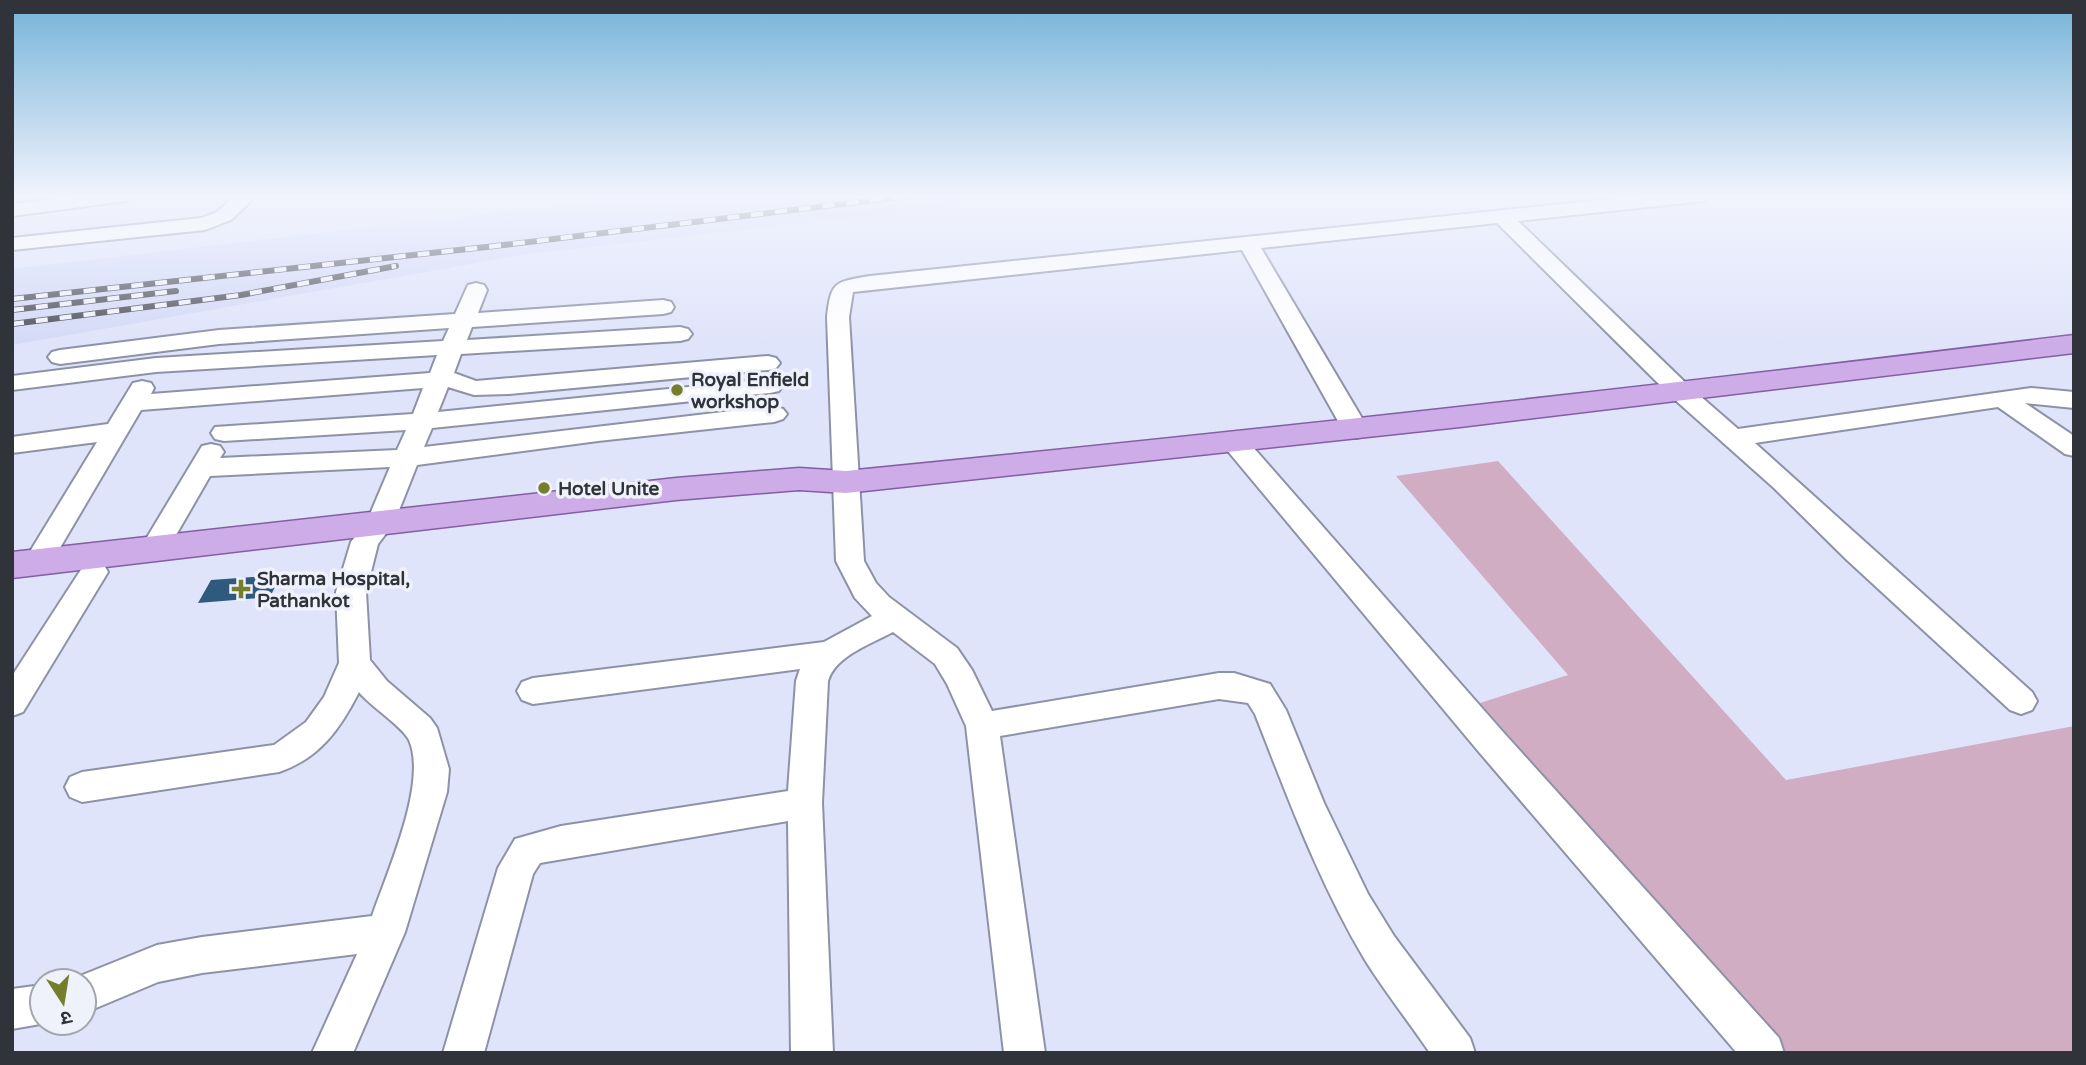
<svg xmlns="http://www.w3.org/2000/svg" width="2086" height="1065" font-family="'Varela Round','Noto Sans Devanagari',sans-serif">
<rect width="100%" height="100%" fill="#e0e4fa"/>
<path fill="#d4daf7" d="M700,195H953L956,206L528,254L12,345V269L484,214Z"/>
<path fill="#d1adc3" d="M1498,461L1786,780L2074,726V1053H1784L1480,703L1568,675L1396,476Z"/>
<path fill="#2f5a7d" d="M281,575L270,597L198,603L211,580Z"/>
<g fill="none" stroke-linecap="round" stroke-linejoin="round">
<g stroke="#8e92a6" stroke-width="4">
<g id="minor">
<path d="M82,195H136L126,201L12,216V204Z"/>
<path d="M236,195H257L231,220L205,230L12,250V238L201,218L217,212Z"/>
<path d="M1649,195H1714L1704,201L1518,221L1691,388L1738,429L2031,388L2074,392V408L2025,403L2074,436V456L2065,454L1998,407L1755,443L2032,692L2037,701L2032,710L2021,714L2010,710L1847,560L1774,488L1673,398L1497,223L1261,248L1369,430L1365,436L1356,438L1347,436L1343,430L1242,250L853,292L849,317L864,561L876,583L889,597L957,648L972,670L992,711L1219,673H1234L1270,684L1286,710L1324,803L1368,894L1394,936L1470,1038L1475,1053H1430C1409,1022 1385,992 1365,960C1319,883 1288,798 1255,714L1248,703L1219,699L1000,736L1045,1053H1004L966,726L947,684L935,664L893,632C871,644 835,656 828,681L822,803L833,1053H791L788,821L540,863L533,874L484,1053H443L498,868L515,839L561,826L788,791L796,681L800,669L533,704L522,700L517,691L522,682L533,678L824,642L872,616L855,598L836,561L827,317C831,281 835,282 870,276Z"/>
<path d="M476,283L484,285L487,290L478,313L663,300L671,302L674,307L671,312L663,314L472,327L467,340L680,327L688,329L692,334L688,339L680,341L461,354L454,373L476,381L768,356L776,358L780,363L776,368L768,370L509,394L474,395L448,387L438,412L770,379L779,381L782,386L779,391L770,393L432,428L424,447L774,406L783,409L787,414L783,419L774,422L598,441L417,465L394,523L378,544L366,592L370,660L387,681L430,718L437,728L449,769L447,792L405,932L353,1053H312L357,954L202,973L158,982L84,1013V981L70,980L157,945L202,937L372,916C387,872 428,782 409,740C402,726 370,706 359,692C340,729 320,758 279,772L82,802L70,797L65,787L70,777L82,772L274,745L306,722L324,697L339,663L336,592L351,542L368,519L390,467L210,476L164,556L154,559L144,556L140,549L202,446L211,444L220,446L224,452L220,458L397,450L406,430L224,441L215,439L211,433L215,427L413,414L423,388L141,410L47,570L37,573L27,570L23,563L97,442L12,453V437L108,424L133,383L142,381L151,383L154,388L151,394L430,373L437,355L156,372L12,390V376L156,358L443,341L449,328L219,344L60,364L52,362L48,357L52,352L60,350L219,330L455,314L468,285Z"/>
<path d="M1236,436L1245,438L1503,732L1779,1038L1784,1053H1737L1479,752L1227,450L1223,444L1227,438Z"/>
<path d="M94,562L104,565L108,572L23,712L12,716V676L84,565Z"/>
<path d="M42,985V1023H46L12,1029V989Z"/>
</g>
</g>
<g stroke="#825ea2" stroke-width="3">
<path id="major" d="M2074,335V353L1460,427L846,493L799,490L676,500L12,578V552L676,478L799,468L846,471C1256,431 1665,385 2074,335Z"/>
</g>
<use href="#minor" fill="#fff" fill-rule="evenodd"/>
<use href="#major" fill="#ceace8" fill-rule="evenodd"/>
<g stroke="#4c4f59" stroke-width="6">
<g id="rail">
<path d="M12,299L495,246L916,195"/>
<path d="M12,310L176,291"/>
<path d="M12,324L241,295L396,266"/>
</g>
</g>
<use href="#rail" stroke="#f0f2fb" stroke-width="4.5" stroke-dasharray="12" stroke-linecap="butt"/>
</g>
<linearGradient id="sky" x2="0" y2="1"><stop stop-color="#75b3d8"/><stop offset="0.57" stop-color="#f1f3fd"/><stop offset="1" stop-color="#f1f3fd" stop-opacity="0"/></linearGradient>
<rect width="2086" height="344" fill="url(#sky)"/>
<g fill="#757f2b" stroke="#f0f2fb" stroke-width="2.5">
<circle cx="677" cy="390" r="7"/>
<circle cx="544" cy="488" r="7"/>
<path d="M237.5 578.5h7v7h7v7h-7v7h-7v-7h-7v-7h7z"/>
</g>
<g text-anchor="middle" stroke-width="7" stroke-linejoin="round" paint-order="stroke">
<g font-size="19" font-weight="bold" fill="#31333b" stroke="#f0f2fb" text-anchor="start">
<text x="691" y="386">Royal Enfield<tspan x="691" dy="22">workshop</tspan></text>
<text x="558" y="495">Hotel Unite</text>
<text x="257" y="585">Sharma Hospital,<tspan x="257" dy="22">Pathankot</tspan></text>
</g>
</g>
<rect width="2086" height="1065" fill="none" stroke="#31333b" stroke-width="28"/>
<g transform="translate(63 1002) rotate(168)"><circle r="33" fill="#f0f2fb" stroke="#a4a6ae" stroke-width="2"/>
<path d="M0-5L12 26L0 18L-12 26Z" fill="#757f2b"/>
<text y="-10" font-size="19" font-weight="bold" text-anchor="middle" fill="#31333b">उ</text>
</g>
</svg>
